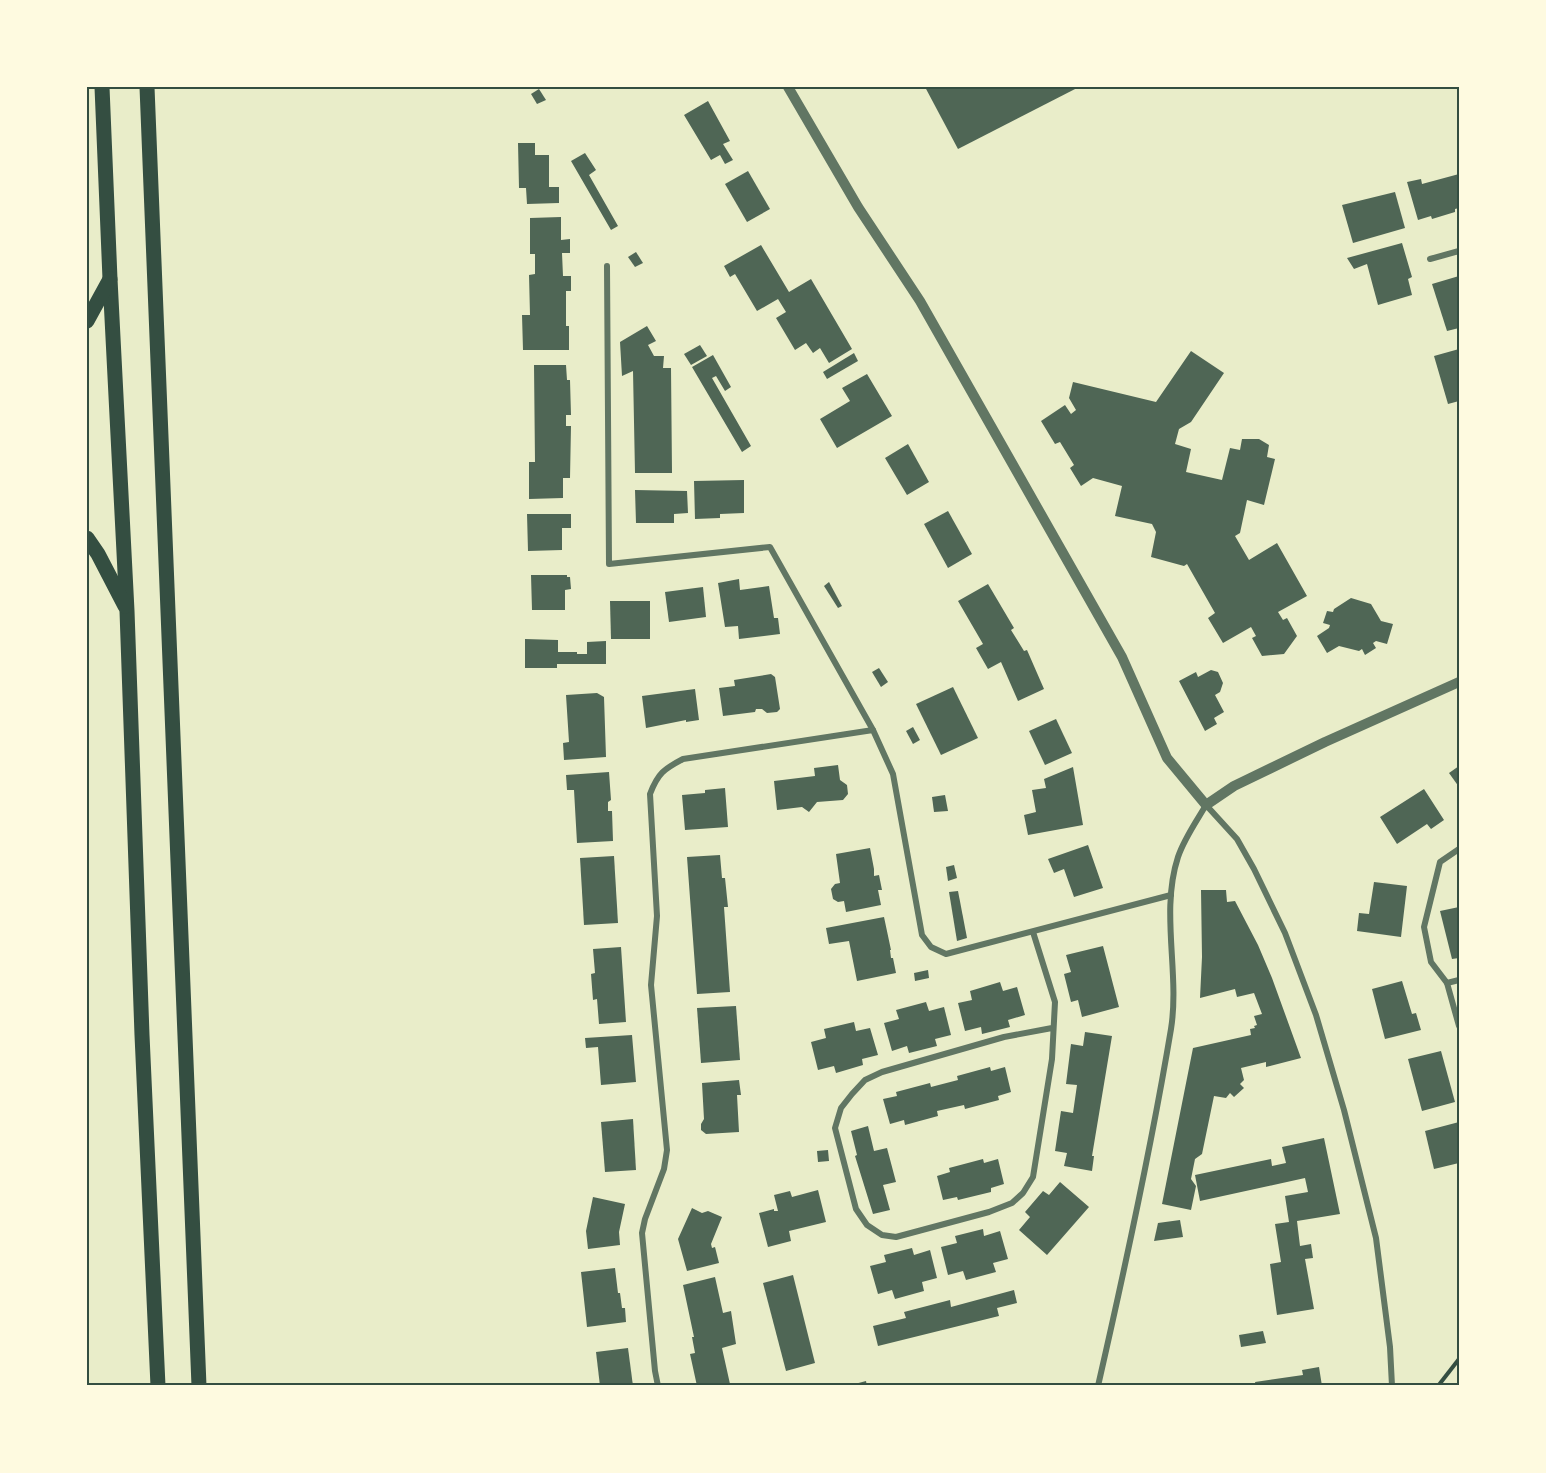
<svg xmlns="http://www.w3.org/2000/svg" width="1546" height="1473" font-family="Rubik,sans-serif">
<rect width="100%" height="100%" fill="#e9edc9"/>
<g fill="#4f6655">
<path d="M925,87H1079L958,149Z"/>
<path d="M539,89L546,100L537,104L531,94Z"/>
<path d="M708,101L730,141L723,144L733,160L725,164L720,155L711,160L684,115Z"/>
<path d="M518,143H535V155H549V187H559V203L527,204L526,188H519Z"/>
<path d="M585,153L596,170L589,175L618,226L611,230L571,161Z"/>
<path d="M748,171L770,209L747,222L725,184Z"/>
<path d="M1459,174V208L1455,209V212L1432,219L1431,216L1418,220L1407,182L1421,179L1422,184Z"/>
<path d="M1395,192L1405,228L1353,243L1342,205Z"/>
<path d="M561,217V240L570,239V253H562L563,276H571V291H566V326H569V350H523L522,315H530L529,275L535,274V254H530V218Z"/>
<path d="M1402,243L1412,277L1408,279L1412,295L1378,305L1367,264L1354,269L1347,258Z"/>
<path d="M761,245L789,292L811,279L852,349L829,363L820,348L813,353L806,343L795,350L776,318L786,312L778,299L757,311L735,274L730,277L724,266Z"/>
<path d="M636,252L643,263L635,267L628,257Z"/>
<path d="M1459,276V328L1447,331L1432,284Z"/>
<path d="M647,326L656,341L648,345L654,356H664L663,368H671L672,473H635L633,371L622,376L620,342Z"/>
<path d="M700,345L707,356L691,365L684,354Z"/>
<path d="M1459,349V401L1448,404L1434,356Z"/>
<path d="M1191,351L1224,373L1191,422L1179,429L1175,444L1191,449L1186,472L1222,480L1230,448L1240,450L1242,439H1259L1269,445L1267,457L1275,459L1264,505L1247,500L1240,533L1235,536L1249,560L1277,543L1307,596L1278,612L1283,620L1287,618L1297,636L1284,654L1262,656L1252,638L1256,636L1251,627L1223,643L1208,618L1215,613L1187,564L1184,566L1151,557L1156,532L1152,524L1115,516L1122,486L1093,478L1081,486L1070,468L1074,465L1060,442L1055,444L1041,421L1065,405L1071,414L1076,410L1069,398L1073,382L1156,402Z"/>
<path d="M854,353L858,361L827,379L823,372Z"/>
<path d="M713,355L731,387L725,391L716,376L712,378L751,446L742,452L692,367Z"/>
<path d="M534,365H566L567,380H570L571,415H566V426H571L570,478H563V498L529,499V462H535Z"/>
<path d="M867,374L892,416L837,448L820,419L850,401L842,388Z"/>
<path d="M908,444L929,482L907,495L885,458Z"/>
<path d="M744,480V513L720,514V518L695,519L694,481Z"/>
<path d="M635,490L687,491L688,513L674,514V523H636Z"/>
<path d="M948,511L972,554L948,568L924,524Z"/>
<path d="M527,514H571V528H562V550L528,551Z"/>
<path d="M531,575H567V577H570L571,589L565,590V610H532Z"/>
<path d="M739,579L740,590L769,586L774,618H778L780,634L739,639L738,626L725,627L718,583Z"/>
<path d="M829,582L842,606L838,608L824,586Z"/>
<path d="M988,584L1014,628L1011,630L1024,651L1027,650L1044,689L1018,701L1001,662L988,669L976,648L983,644L958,601Z"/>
<path d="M703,587L706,617L669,622L665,592Z"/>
<path d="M1351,598L1371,604L1381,621L1393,624L1387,644L1376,641L1373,643L1376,648L1365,655L1362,649L1359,651L1339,646L1327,653L1317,636L1329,628L1330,625L1323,623L1327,611L1333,612L1334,609Z"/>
<path d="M610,601H650V639H611Z"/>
<path d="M525,639L558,640V652H577V654H587V642L606,641V664H557V668H525Z"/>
<path d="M879,668L888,682L881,687L872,672Z"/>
<path d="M1211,670L1218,672L1223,683L1220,692L1215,695L1224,712L1214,718L1217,724L1205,731L1179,681L1196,672L1198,677Z"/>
<path d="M771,674L775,677L780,709L777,712L767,713L762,709H756L755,712L723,716L719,688L735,686L734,680Z"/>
<path d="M953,687L978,738L941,755L916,704Z"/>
<path d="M695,689L699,720L686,722V720L646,728L642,696Z"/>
<path d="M597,693L604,697L606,757L564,760L563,743L569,742L566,695Z"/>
<path d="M1056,719L1072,753L1045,765L1029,731Z"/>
<path d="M913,727L920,740L913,744L906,731Z"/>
<path d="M838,765L840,780L847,785L848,794L843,800L817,802L809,812L802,807L777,810L774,781L815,776L814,768Z"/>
<path d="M1459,766V787L1449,773Z"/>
<path d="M1073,767L1083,825L1028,835L1024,815L1036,812L1032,790L1046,788L1044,779Z"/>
<path d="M609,772L611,800L608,802V811H612L613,841L577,843L574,790H567L566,775Z"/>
<path d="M725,788L728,827L685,830L682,795L705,793V790Z"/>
<path d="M1424,789L1444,820L1431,829L1427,824L1397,844L1380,817Z"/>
<path d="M945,795L948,811L934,812L932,797Z"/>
<path d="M1088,845L1103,888L1074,897L1064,869L1054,873L1048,859Z"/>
<path d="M870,848L874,869V876L879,875L882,890H878L881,905L846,912L844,901L838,902L833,899L831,889L835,884L840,883L836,854Z"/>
<path d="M720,855L722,878H725L728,907H724L730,992L697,994L687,857Z"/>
<path d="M614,856L618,923L584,925L580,858Z"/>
<path d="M954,865L957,878L948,881L946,867Z"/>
<path d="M1374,882L1407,886L1401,937L1357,931L1359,913L1369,914Z"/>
<path d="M1201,890H1226L1227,902L1235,901L1258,945L1272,978L1301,1058L1266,1067V1062L1241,1068L1244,1080L1240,1084L1244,1088L1234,1097L1230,1093L1226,1098L1214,1096L1202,1154L1195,1159L1191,1179L1196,1186L1191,1210L1162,1204L1193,1048L1251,1035L1250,1029L1255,1028L1254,1026L1257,1025L1254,1016L1262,1014L1254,993L1237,997L1235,989L1200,998L1202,957Z"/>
<path d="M958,891L967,938L957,941L949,892Z"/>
<path d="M1459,907V958L1452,959L1440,911Z"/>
<path d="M884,917L891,950H890L891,958H893L896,973L857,981L849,941L829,944L826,928Z"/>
<path d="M1103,946L1119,1007L1082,1017L1078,1000L1071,1002L1064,974L1071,972L1066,955Z"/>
<path d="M621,947L626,1022L599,1024L597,999L593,1000L591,974L595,973L593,949Z"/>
<path d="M928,970L929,978L915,981L914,973Z"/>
<path d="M1402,981L1412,1014L1416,1013L1421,1030L1385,1039L1372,989Z"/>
<path d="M1000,982L1003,991L1017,987L1025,1015L1008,1020L1010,1027L982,1034L981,1027L965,1031L958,1003L972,1000L970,991Z"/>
<path d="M926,1002L929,1011L944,1007L951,1035L935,1039L937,1046L909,1053L907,1046L892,1051L884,1023L899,1019L896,1010Z"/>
<path d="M736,1006L740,1060L701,1063L697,1008Z"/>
<path d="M854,1022L856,1031L870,1028L878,1055L862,1059L863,1065L836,1073L834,1066L818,1070L811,1042L826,1038L824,1029Z"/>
<path d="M1085,1032L1112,1036L1092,1156H1094L1092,1171L1064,1166L1067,1153L1055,1151L1061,1111L1073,1113L1077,1085L1066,1084L1071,1044L1083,1046Z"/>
<path d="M632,1035L636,1082L601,1085L598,1047L586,1048L585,1038Z"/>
<path d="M1441,1051L1455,1102L1422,1111L1408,1059Z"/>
<path d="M990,1067L991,1071L1005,1067L1011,1092L998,1096L999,1100L965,1109L964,1105L937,1111L938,1116L905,1125L904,1120L890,1124L883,1099L897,1096L896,1092L930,1083L931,1087L958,1080L957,1076Z"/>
<path d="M739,1080L741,1095H737L739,1132L706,1134L701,1130V1124L704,1119L702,1083Z"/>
<path d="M633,1119L636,1170L605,1172L601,1122Z"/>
<path d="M1459,1122V1163L1434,1169L1425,1131Z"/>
<path d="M868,1126L874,1151L887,1148L896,1182L883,1185L890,1210L873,1214L855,1156L857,1155L851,1131Z"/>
<path d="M1324,1138L1340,1214L1297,1221L1300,1246L1311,1244L1313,1258L1305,1259L1314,1309L1277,1315L1270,1264L1281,1262L1275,1224L1289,1222L1285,1196L1308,1192L1305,1178L1200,1201L1195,1175L1271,1159L1272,1166L1286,1163L1282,1147Z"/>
<path d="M828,1150L829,1161L818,1162L817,1151Z"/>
<path d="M983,1159L984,1163L998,1159L1004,1184L991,1188V1192L958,1200L957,1197L943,1200L937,1176L950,1172L949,1168Z"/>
<path d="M1060,1182L1089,1207L1047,1255L1019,1230L1030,1217L1025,1212L1043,1191L1049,1195Z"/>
<path d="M818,1190L826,1222L789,1231L791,1241L768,1247L759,1213L774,1209V1211H778L774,1195L790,1191L792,1197Z"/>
<path d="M593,1197L625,1204L619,1232L620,1245L588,1249L586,1231Z"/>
<path d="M692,1208L702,1213L708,1211L722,1217L711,1244L712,1248L715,1247L719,1263L687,1271L678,1239Z"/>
<path d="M1180,1220L1183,1237L1154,1241L1158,1223Z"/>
<path d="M983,1229L984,1236L1000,1231L1008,1259L993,1263L996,1272L966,1280L963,1271L948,1275L941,1247L957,1243L955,1236Z"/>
<path d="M912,1248L914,1255L930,1250L937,1278L922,1282L924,1291L895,1299L892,1290L878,1294L870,1266L886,1262L884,1255Z"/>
<path d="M615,1268L618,1293H620L622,1308H625L626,1322L587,1327L581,1272Z"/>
<path d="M793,1275L815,1363L786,1371L763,1283Z"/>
<path d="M715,1277L723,1313L731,1311L736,1344L722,1348L730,1384L697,1386L690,1354L695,1353L692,1337H694L683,1285Z"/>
<path d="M1014,1290L1017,1303L997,1308L999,1316L878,1346L873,1326L906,1318L904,1312L950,1300L951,1307Z"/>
<path d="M1263,1331L1266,1343L1241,1347L1239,1335Z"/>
<path d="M628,1348L633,1386H600L596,1352Z"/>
<path d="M1319,1367L1322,1386H1256L1255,1382L1303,1375L1302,1370Z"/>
<path d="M866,1381L867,1386H851V1385Z"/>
</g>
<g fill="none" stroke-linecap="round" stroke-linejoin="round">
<path stroke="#344e41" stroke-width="4" d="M1438,1386L1459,1359"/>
<g stroke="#617663" stroke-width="6">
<path d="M1430,259L1459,251"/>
<path d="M607,266L609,564L770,547L873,730"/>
<path d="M1459,849L1440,862L1424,927L1431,962L1447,983L1459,980"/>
<path d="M1033,932L1055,1002L1052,1059L1033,1177L1023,1193L1012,1203L989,1212L896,1237L882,1235L867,1225L856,1209L835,1128L841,1108L852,1094L865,1080L882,1072L1004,1037L1052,1028"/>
<path d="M1447,983L1459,1026"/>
<path d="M658,1386L655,1371L642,1233L645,1219L664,1169L667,1150L651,985L657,916L650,794C658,773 664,769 683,759L873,730L893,774L922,935L931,947L946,954L1171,895"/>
<path d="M1098,1386C1125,1268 1151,1149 1171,1029C1180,973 1160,912 1178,857C1184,839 1196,822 1206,805L1237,839L1254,869L1285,933L1316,1015L1344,1110L1376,1238L1390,1347L1392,1386"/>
</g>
<path stroke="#617663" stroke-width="10" d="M788,87L858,207L920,301L1122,657L1167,758L1206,805L1234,786L1325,742L1459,682"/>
<g stroke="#344e41" stroke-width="15">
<path d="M102,87L110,279L127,611L142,1035L158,1386"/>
<path d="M147,87L199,1386"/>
<path d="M87,321L110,279"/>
<path d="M87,538L98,554L125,606"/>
</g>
</g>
<rect width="1546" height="1473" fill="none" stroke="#fefae0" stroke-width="177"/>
<rect x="88" y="88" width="1370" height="1296" fill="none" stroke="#344e41" stroke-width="2"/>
</svg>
